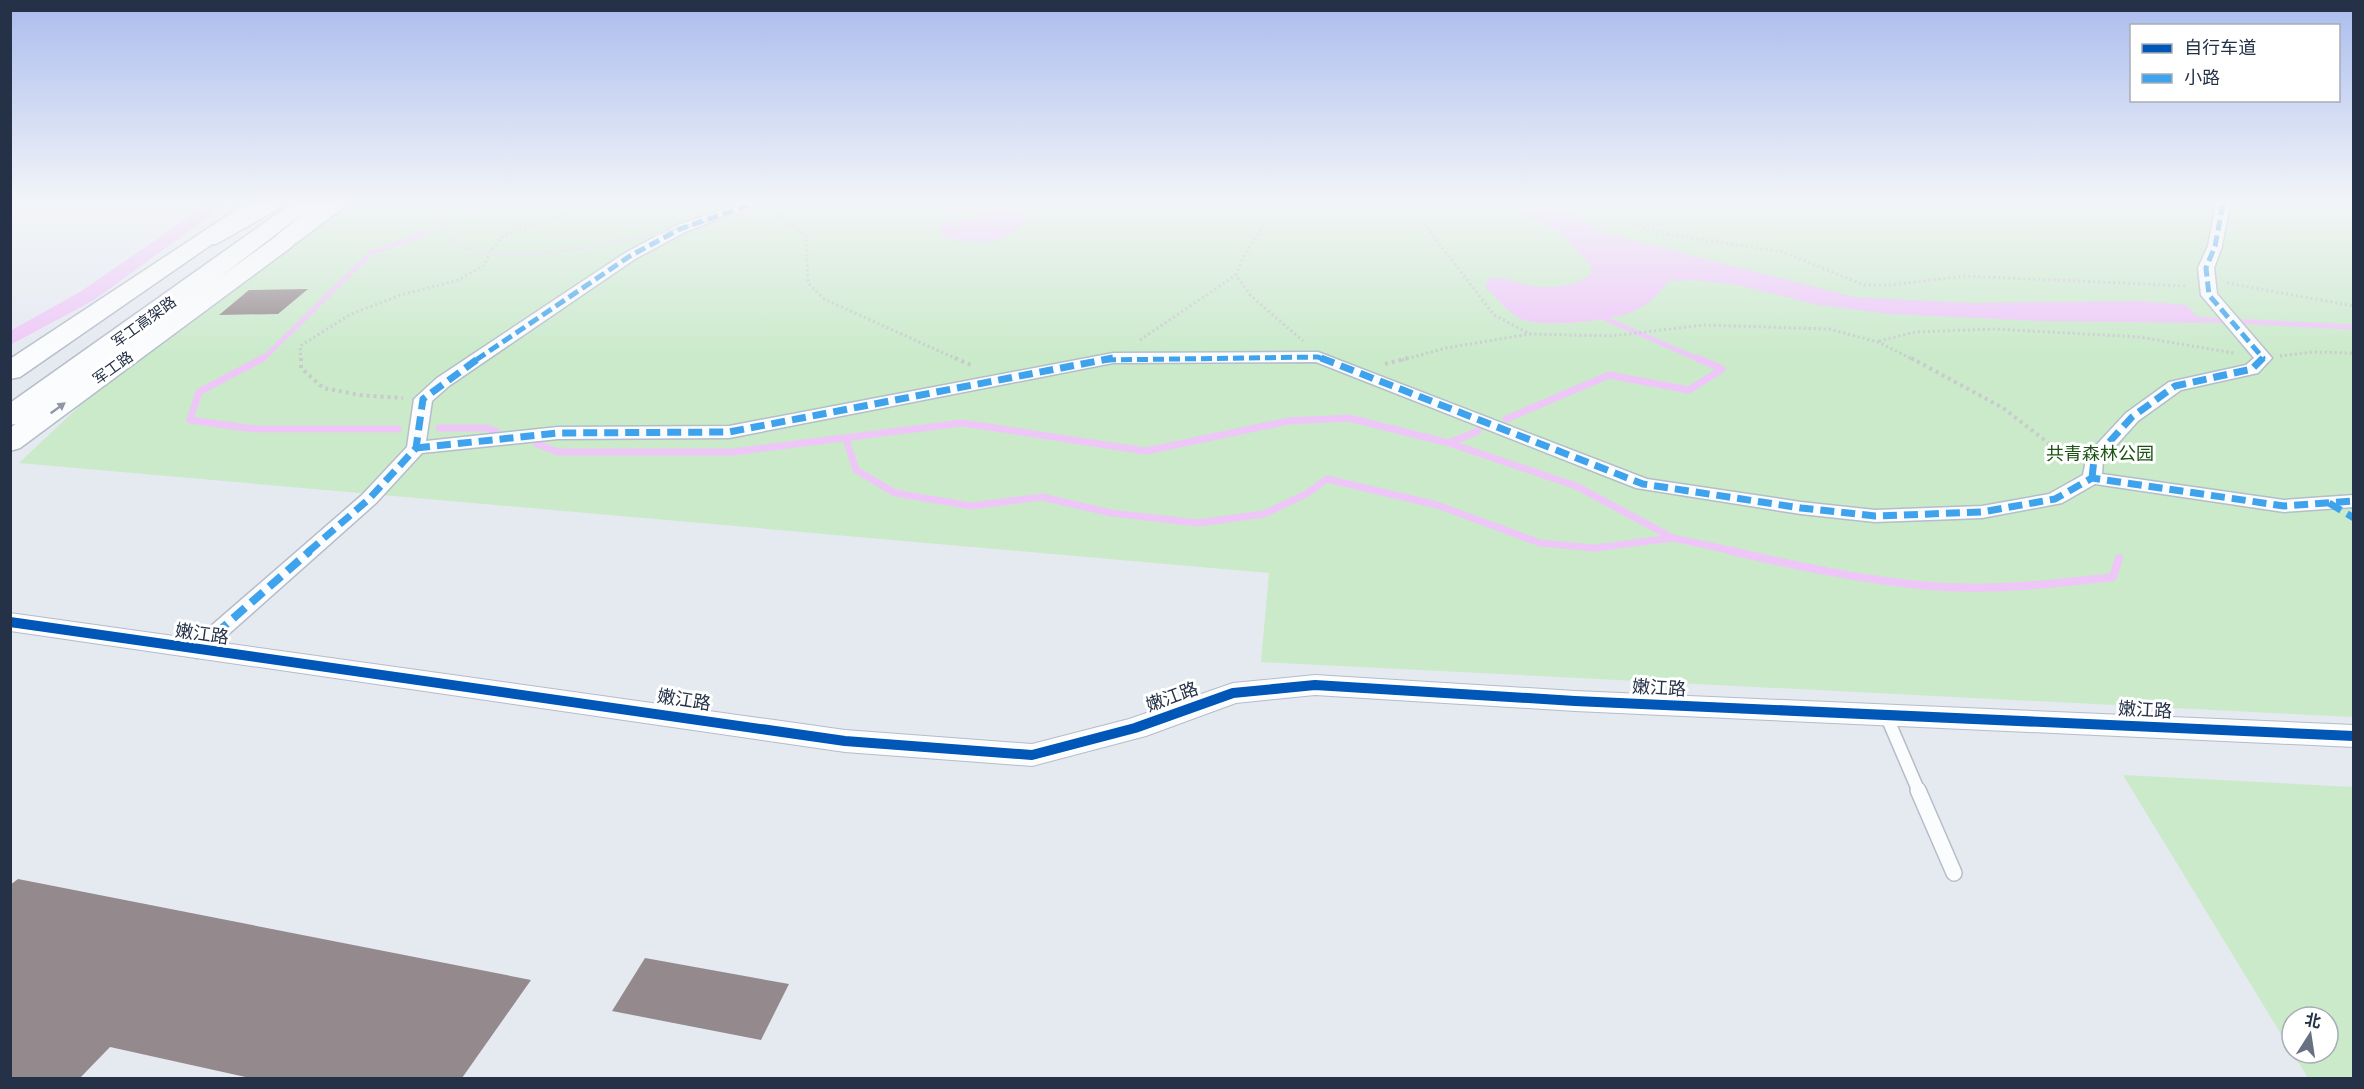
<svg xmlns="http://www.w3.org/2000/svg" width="2364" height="1089" font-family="Montserrat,'Noto Sans SC',sans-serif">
<rect width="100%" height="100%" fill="#e5e9f0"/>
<g fill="#caeaca">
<path d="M347,204H2353V717L1261,662L1269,573L19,463L90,396L249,280Z"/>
<path d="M2123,775L2353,787V1078H2308L2293,1053H2328V1017H2292V1052Z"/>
</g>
<g fill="#eec7f8">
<path d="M1509,204H1556L1604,233L1854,297L1972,303L2140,301L2186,305L2203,323L2038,321L1891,314L1818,305L1739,285L1693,280L1668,281C1659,295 1649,304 1634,311C1611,321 1541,329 1519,318C1507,311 1495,296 1485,287L1490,278C1505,276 1512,282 1527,285C1546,289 1576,288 1591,274V265L1564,236Z"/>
<path d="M990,208L1014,209L1029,213C1016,246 973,246 943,237L939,229L945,223L969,219Z"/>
</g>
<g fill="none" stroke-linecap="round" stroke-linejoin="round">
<g stroke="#eec7f8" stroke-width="5">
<path d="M466,211L469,204"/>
<path d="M1595,314L1700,360"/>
<path d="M2191,319L2354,327"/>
<path d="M262,360L371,253L426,233"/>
</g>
<g stroke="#eec7f8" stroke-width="7">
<path d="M263,358L199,392L190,420L254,429H398"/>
<path d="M1506,419L1609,375L1689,390L1722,369L1697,358"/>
<path d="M439,428H486L496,431"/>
<path d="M846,439L856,470L895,493L971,506L1042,497L1111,513L1198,523L1264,514L1306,494L1327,479L1437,505L1540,543L1595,548L1673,538L1738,552"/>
<path d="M1449,443L1576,486L1673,538"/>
<path d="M537,444L558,452H732L962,423L1146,451L1288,421L1349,418L1449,443L1478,431"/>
</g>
<path stroke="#eec7f8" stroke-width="8" d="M1731,551C1797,566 1862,580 1930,586C1991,591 2053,584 2113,577L2119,558"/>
<path fill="#eec7f8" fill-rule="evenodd" d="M208,204H226L94,300L10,345V331L80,292Z"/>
</g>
<g fill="#948a8d">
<path d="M308,289L278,314L219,315L249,290Z"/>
<path d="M18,879L531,980L462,1078H250L110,1047L80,1078H10V885Z"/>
<path d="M645,958L789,984L761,1040L612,1011Z"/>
</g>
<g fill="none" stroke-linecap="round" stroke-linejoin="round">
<g stroke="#b5bcca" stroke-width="15">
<path id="service-far1" d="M1886,715L1919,792"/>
</g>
<g stroke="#b5bcca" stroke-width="18">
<path id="service" d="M1918,790L1954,873"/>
</g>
<g stroke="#b5bcca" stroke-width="3">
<path id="minor" d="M739,204H758L685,232L635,259L449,386L432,401L426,441L558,427L729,426L1113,353L1318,352L1647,479L1801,502L1875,510L1982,506L2049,494L2083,475L2087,455L2126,413L2169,382L2246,365L2254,358L2201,295L2198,268L2208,246L2216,204H2230L2222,246L2214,268L2217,294L2272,358L2258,373L2181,390L2138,421L2103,460L2102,474L2284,500L2354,495V507L2284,512L2095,484L2062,503L1982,518L1875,522L1801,514L1636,488L1316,362L1113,363L729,438L558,439L422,453L376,503L205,655L197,658L189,655L185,650L189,645L362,495L407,447L414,399L437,378L625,253L675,226Z"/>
</g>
<g stroke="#b5bcca" stroke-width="2">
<path id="tertiary" d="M10,613L845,730L1032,744L1129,719L1233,683L1315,675L1575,691L2354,725V747L1575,711L1315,695L1236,703L1146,736L1032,766L845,752L10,631Z"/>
</g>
<g stroke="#b5bcca" stroke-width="3">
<g id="primary">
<path d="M245,204H270L20,377L10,379V359Z"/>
<path d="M314,204H337L290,248L20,448L10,451V428L274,238Z"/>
</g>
</g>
<g stroke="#b5bcca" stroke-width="3">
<g id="trunk">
<path d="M255,204H281L278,209L216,244H200L197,239L200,234Z"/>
<path d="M291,204H315L180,308L20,423L10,425V403Z"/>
<path d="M323,204H348L296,243H280L277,238L280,233Z"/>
</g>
</g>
<g stroke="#c8cace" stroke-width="3" stroke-dasharray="2 3" stroke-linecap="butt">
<path d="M1276,204L1244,256L1236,275L1251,296L1303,341"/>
<path d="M1409,204L1494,315L1530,334L1612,336L1703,325L1829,329L1878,342L1914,360"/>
<path d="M1599,204L1618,218L1643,228L1671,235L1783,252L1864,285H1891L1965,276L2188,286"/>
<path d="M768,209L806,236L808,283L824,299L959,360"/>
<path d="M2227,283L2354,306"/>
<path d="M1140,340L1236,275"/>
<path d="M1879,341L1915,332L1995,329L2139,337L2234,353"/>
<path d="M2280,356L2312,352L2354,353"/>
<path d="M301,360L300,346L351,314L401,295L458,280L485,265L489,253L504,235L591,204"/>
<path d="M1402,360L1446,348L1530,334"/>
</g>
<g stroke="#c8cace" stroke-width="4" stroke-dasharray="3 4" stroke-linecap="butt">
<path d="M301,358V368L323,388L360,395L403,398"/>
<path d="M955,358L973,366"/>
<path d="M1911,358L2003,408L2073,462"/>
<path d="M1385,364L1408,358"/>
</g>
<use href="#service-far1" stroke="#fbfcfd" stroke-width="12"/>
<use href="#service" stroke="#fbfcfd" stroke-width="15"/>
<use href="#minor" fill="#fbfcfd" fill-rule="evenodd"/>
<use href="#tertiary" fill="#fbfcfd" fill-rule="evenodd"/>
<use href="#primary" fill="#fbfcfd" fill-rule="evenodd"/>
<use href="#trunk" fill="#fbfcfd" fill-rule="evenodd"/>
<path stroke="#d7d9dc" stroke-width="3" d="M427,204C437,219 445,238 461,246C516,274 707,224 767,204"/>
<g stroke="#3ea3ec" stroke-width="5" stroke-dasharray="11 5" stroke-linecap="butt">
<path d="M2223,204L2215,246L2206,268L2209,295L2263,358L2261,360"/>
<path d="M476,360L630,256L680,229L751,204"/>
<path d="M1105,360L1318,357L1325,360"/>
</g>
<g stroke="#3ea3ec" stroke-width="7" stroke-dasharray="14 7" stroke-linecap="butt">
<path d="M1321,358L1643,484L1801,508L1875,516L1982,512L2055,499L2092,478L2284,506L2354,501"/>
<path d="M416,448L558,433L729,432L1113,358"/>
<path d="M2092,478L2094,459L2132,417L2175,386L2252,369L2263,358"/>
<path d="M2329,503L2354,518"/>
<path d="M308,552L369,499L416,448L423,399L479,358"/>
</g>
<path stroke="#3ea3ec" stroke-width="8" stroke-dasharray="16 8" stroke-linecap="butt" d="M197,650L310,551"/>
<g stroke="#fff" stroke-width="14">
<path id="cycleway" d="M10,622L845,741L1032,755L1135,728L1233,693L1315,685L1575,701L2354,736"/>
</g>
<use href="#cycleway" stroke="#0057b8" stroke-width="10"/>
</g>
<defs><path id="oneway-solid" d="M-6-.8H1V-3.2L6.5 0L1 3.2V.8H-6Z" transform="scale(1.5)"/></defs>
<use fill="#9096a2" href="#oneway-solid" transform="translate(58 408) rotate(-36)"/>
<linearGradient id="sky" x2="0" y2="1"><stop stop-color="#aabcee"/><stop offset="0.57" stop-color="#f3f5f8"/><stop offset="1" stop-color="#f3f5f8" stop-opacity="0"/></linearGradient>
<rect width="2364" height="356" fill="url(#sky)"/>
<g text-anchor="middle" stroke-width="6" stroke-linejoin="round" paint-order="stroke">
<g font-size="15" fill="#243147" stroke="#fff">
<text transform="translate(144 322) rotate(-36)" y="5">军工高架路</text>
<text transform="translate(113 368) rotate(-36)" y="5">军工路</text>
</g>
<g font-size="18" fill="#1b5313" stroke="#fff">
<text x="2100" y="460">共青森林公园</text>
</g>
<g font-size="18" fill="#243147" stroke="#fff">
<text transform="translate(202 634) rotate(8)" y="6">嫩江路</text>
<text transform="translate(1659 688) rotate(3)" y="6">嫩江路</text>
<text transform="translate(1172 697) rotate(-20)" y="6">嫩江路</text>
<text transform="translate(684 700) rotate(9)" y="6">嫩江路</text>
<text transform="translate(2145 710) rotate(3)" y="6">嫩江路</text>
</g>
</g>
<rect width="2364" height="1089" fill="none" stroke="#243147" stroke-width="24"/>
<rect x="2130" y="24" width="210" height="78" fill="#ffffff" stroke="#a7adb5" stroke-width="1.5"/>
<rect x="2142" y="44" width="30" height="9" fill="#0057b8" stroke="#a7adb5" stroke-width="1.5"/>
<text x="2184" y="54" font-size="18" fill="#243147">自行车道</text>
<rect x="2142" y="74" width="30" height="9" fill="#3ea3ec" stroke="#a7adb5" stroke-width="1.5"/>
<text x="2184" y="84" font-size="18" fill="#243147">小路</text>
<g transform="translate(2310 1035) rotate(12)"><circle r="28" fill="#ffffff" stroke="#a7adb5" stroke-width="1.5"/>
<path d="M0-4.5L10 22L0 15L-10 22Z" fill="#687182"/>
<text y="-9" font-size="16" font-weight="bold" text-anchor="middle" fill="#243147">北</text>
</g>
</svg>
